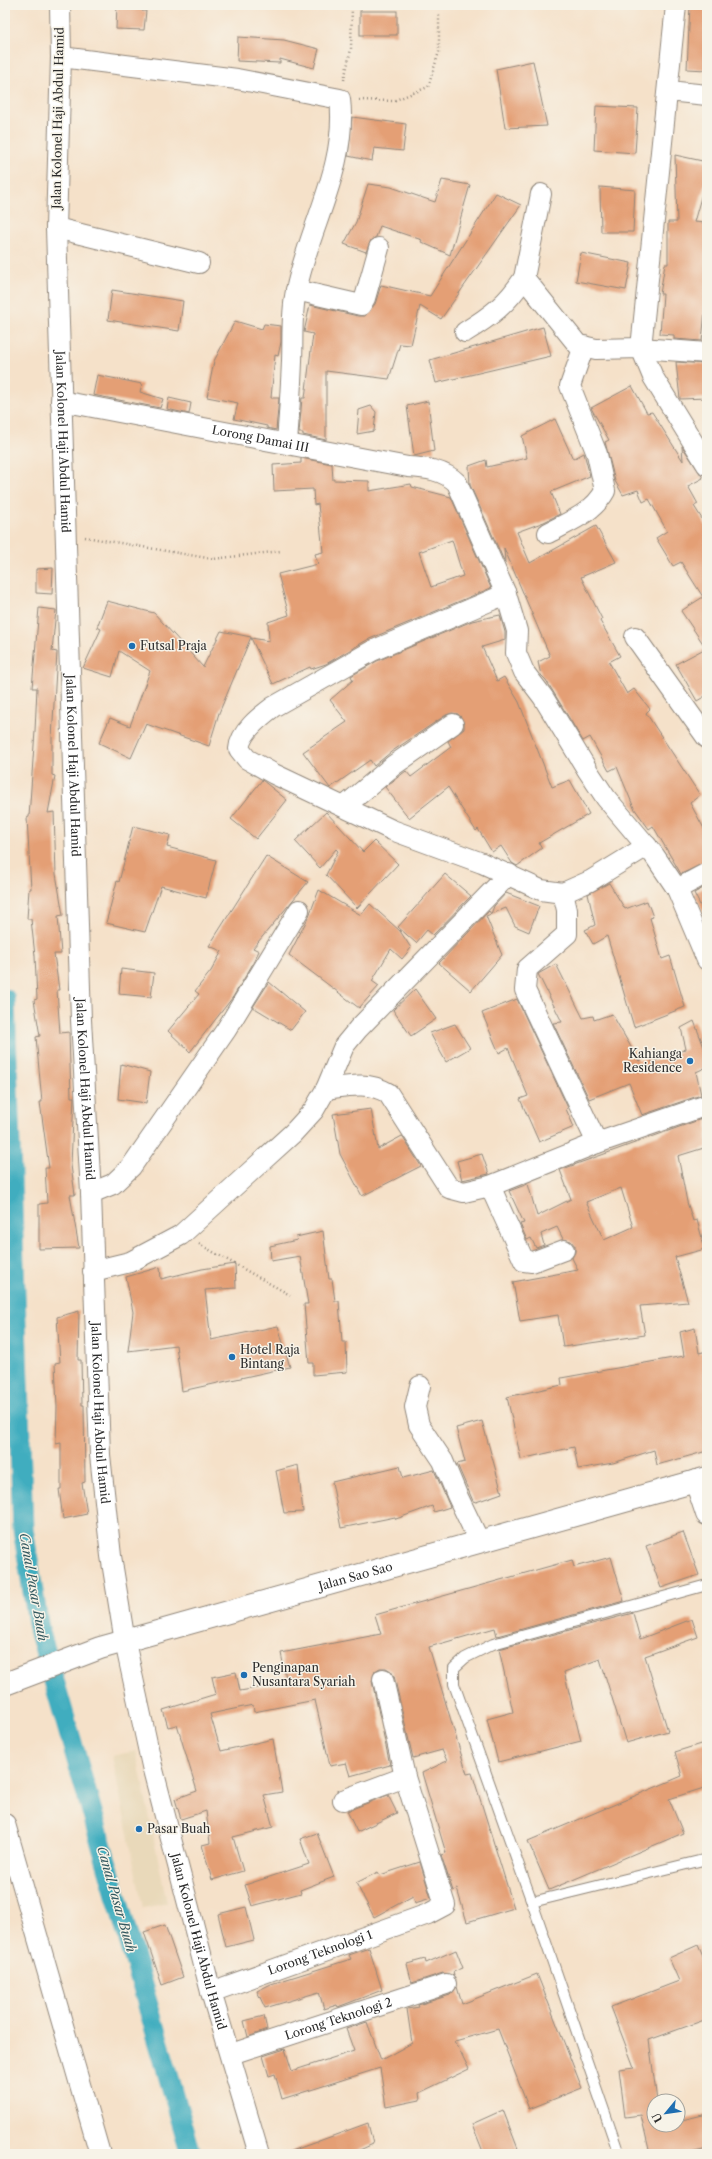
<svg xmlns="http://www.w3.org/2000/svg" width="712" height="2159" font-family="'Libre Caslon Text',serif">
<rect width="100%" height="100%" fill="#f7f3e8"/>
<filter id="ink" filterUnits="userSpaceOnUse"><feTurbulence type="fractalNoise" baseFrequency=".025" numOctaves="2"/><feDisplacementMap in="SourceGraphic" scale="8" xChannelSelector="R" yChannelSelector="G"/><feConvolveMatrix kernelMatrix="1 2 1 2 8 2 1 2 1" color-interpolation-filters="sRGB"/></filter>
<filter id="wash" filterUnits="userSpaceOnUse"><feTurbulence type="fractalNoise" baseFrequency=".012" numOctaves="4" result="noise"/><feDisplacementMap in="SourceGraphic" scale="16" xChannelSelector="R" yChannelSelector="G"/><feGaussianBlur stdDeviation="0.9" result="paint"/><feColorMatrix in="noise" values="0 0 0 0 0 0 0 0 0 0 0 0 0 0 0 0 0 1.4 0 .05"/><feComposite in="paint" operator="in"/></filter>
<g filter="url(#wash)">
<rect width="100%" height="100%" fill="#f5e1c9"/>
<path fill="#e9d9ba" d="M136,1751L167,1903L143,1908L112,1756Z"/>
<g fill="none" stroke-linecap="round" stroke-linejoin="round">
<path stroke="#40adbf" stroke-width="21" d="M5,999L23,1529L39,1629L191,2154"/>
</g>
<g id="blocks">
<g fill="#e49f74" fill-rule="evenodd">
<path d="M117,5H143L142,11H146L144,30L116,29Z"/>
<path d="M690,5H707V70L687,69Z"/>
<rect x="360" y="11" width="37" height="24"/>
<path d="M238,37L284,40L319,49L314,68L280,59V63L237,61Z"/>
<path d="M533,61L547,126L505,128L496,69Z"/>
<path d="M596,106L638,108L635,153L594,150Z"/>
<path d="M352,117L406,124L403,151L374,148L372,161L348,156Z"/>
<path d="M675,155L707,162V176L694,222L707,223V291L702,341L674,339V335L660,334L663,294H660L665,264H668V222H677Z"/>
<path d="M442,180L470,185L450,255L421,242L422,240L380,226L376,237L371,240L366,252L344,244L356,222L368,184L391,187L435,202Z"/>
<path d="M600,187L635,190L633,232H601Z"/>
<path d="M496,193L521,205L441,319L420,306L411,345L400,344L389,379L326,371V440L303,435V433H299L302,398H305L313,334L304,332L310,305L358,316H365L375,304L381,285L430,296Z"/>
<path d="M581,253L631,263L626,290L576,281Z"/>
<path d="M112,290L183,301L179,331L108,320Z"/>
<path d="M235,321L262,329L264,324L281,326V342L278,356L275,355L271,398H279L276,430L267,428V426L234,419L238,403L207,397L214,361Z"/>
<path d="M543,327L551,356L436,383L430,360Z"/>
<path d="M676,362L707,364V398L680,399Z"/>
<path d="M97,375L142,384L140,392L163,399L160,408L93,395Z"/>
<path d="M632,386L647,413L652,412L683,461L682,446L703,478L688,486L698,504L694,506L707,527V695L697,701L676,664L706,648L681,611L703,597L681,562L673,566L656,538L667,531L649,499L643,502L638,490L623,495L615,481L605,442L609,440L591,408Z"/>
<path d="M169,398L191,403L189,414L167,409Z"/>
<path d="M428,401L434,451L414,456L407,406Z"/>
<path d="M371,406L376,412L374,431L357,434L359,410Z"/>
<path d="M555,419L573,459L584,453L590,476L551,492L560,514L544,522L517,532L530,563L596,526L616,562L581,577L602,619L600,621L620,656L609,662L627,694L634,689L650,709L646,713L700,795L690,803L707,834V862L681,874L653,826L649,829L634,808L617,767L609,771L590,737L583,741L546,680L541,675L538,662L550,656L504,548L505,563L470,485L469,466L486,460L487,467L527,458L522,436Z"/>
<path d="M301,458L332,464L333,480L369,481V491L411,484L412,487L451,497L491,588L367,640L326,664L311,669L310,667L273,684L251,638L269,641L268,622L289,615L278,574L318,564L315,554L323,552L318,504L314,505L313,489L274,491L273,465L301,463ZM452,540L463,576L431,587L419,552Z"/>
<path d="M53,568L52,594L36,593V569Z"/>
<path d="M107,601L154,613L203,667L221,631L251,637L219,713L209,746L146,724L131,758L99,743L110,718L130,726L150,671L119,651L112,677L83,668L101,629L97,627Z"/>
<path d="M39,608L56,610L52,651L57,652L52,738V775L55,776L48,813L54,812L56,874L63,915L58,916L61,954H54L59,990H57L60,1033L69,1032L71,1097H74L71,1165L75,1195H70L79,1248L39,1249V1204L47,1203L45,1168H49L40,1102H42L36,1037L40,1036L34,1000L37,999L35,956L31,919H27L29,889H31L27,818L29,817L35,731L37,688H32Z"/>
<path d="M500,615L505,632V640L482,647L497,681L504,677L519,702L552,787L570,780L589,814L539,843L542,848L517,866L512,863L501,846L492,852L478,829L476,831L448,787L409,818L385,787L406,771L411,777L451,747L448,741L464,729V723L458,714L452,713L446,715L391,752L374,766L370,760L330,788L303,752L347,722L330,700L353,680L351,676L377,661L472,621Z"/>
<path d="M262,780L287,800L256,839L231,819Z"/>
<path d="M326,812L363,852L374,841L398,864L357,908L326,875L338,851L336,849L320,868L295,841Z"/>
<path d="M133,826L170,835L167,847L216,860L206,898L161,886L145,932L106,923L117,881L119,882Z"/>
<path d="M266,856L308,882L253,948L259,951L251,967L233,997L190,1052L168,1031L199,994L195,991L211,971L222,951L209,946Z"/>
<path d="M445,874L471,896L433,935L427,930L416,943L398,927Z"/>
<path d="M609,883L625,909L647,901L653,917L650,918L662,959L670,956L685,1007L634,1027L607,936L593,944L585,930L595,925L588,894Z"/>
<path d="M707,886V919L694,893Z"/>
<path d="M319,890L361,915L370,904L400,931L411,948L402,959L391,949L372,981L379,986L359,1008L289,955L309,916Z"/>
<path d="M506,893L539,906L529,932L515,926L506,908L486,916L502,955L471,991L439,963L489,911L491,914L494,906Z"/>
<path d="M556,964L583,1018L593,1016L594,1020L612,1014L639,1061L650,1056L652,1062L686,1049L681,1028L694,1021L707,1055V1067L696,1072L701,1095L642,1115L629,1083L589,1099L553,1023L562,1022L538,974Z"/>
<path d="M121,969L154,973L151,997L119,994Z"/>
<path d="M269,982L305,1012L291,1030L253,1007Z"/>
<path d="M415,989L436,1019L411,1036L393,1010Z"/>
<path d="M517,999L568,1108L566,1109L574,1127L539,1142L520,1099L528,1096L508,1048L499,1053L482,1013Z"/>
<path d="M455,1024L470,1048L446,1062L430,1033Z"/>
<path d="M121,1064L150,1072L146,1103L118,1099Z"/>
<path d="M371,1109L378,1149L402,1136L421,1166L362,1196L340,1154L333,1114Z"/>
<path d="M707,1117V1147L678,1156L687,1202L693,1221L697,1220L705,1249L675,1257L688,1302L640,1306L645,1335L563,1347L558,1315L520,1321L513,1282L578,1270L572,1258L575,1252V1246L571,1241L563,1239L557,1227L541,1234L544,1245L536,1248L531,1238L527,1240L520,1224L524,1223L509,1191L528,1184L537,1216L571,1199L560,1170ZM621,1188L633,1227L604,1240L586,1202Z"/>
<path d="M482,1154L489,1174L462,1180L457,1161Z"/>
<path d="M323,1231L329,1279H332L335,1301H339L342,1342H346L347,1372L313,1375V1363H309L304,1304H308L300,1256L271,1261L270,1246L297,1240L296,1237Z"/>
<path d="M235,1264L236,1288L205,1290L211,1340L278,1326L290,1367L182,1391L176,1345L128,1351L133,1312L126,1277L160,1267L161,1279L202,1269Z"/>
<path d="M79,1311L78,1360H81L82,1405H84L85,1482L82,1483L87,1514L63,1519L59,1489H61V1443L56,1444L57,1407L55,1363L60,1362L57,1317Z"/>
<path d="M695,1328L699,1353L707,1351V1451L657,1465L654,1450L613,1463L578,1469L574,1447L521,1459L507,1397L562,1385L561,1378L684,1356L680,1332Z"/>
<path d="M482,1421L502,1493L476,1502L473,1501L457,1464L465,1462L456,1428Z"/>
<path d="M298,1465L303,1512L284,1513L276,1471Z"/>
<path d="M400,1466L403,1478L434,1470L450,1507L434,1512L432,1506L396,1519L395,1517L341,1528L332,1482Z"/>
<path d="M683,1532L699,1575L661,1588L646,1546Z"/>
<path d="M611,1557L624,1601L497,1636L495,1628L429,1647L467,1774L472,1773L514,1908L467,1922L457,1889L453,1891L441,1855L446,1853L422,1773L447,1761L442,1750L413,1758L394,1676L391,1671L386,1668H380L375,1671L372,1681L390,1765L350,1776L346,1763L330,1766L315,1700L254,1712L253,1705L210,1714L221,1751L273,1739L282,1792L264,1795L273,1827L233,1837L243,1871L212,1880L202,1845L210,1843L206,1811L181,1819L175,1799L197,1791L177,1725L168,1727L163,1710L216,1694L212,1677L236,1672L240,1691L287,1683L281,1653L381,1634L375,1615L572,1560L574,1567Z"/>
<path d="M633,1613L640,1639L692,1619L698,1637L645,1656L668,1731L626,1743L600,1659L564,1672L581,1741L498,1762L487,1719L513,1712L499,1649Z"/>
<path d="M707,1742V1787L669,1799L683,1833L549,1890L528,1841L682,1776L675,1752Z"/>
<path d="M388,1795L397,1813L357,1832L347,1811Z"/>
<path d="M317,1833L334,1877L300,1890L301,1893L252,1906L245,1885L309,1864L300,1839Z"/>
<path d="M420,1862L431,1898L415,1903L413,1896L374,1917L356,1883L378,1872L380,1875Z"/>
<path d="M246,1907L254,1940L226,1947L218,1914Z"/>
<path d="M165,1925L183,1977L162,1985L144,1932Z"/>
<path d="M698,1945L707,1966V2019L649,2040L657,2101H654V2125H678V2121L707,2114V2149L687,2154H650L641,2115L625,2117L619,2069L634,2067L611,2007L679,1981L669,1958Z"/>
<path d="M369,1948L382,1990L338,2007L337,2005L324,2009L319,1992L265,2008L257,1991L271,1984L351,1959L349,1955Z"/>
<path d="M456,1950L463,1968L453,1972L454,1976L443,1973L412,1983L407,1964L425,1959L426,1963Z"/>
<path d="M537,1974L582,2088L529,2109L498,2029L455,2041L469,2069L419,2093L420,2100L386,2107L380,2068L282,2099L275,2074L269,2076L263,2056L285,2049L292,2071L354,2051L346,2029L367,2022L381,2060L412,2043L407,2009L419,2007L418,2005L450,1995L457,1987L462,2004Z"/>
<path d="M264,2016L267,2030L248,2037L244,2021Z"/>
<path d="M503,2110L520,2154H484L472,2124Z"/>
<path d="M368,2123L373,2144L351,2154H289V2152Z"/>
</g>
</g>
</g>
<g filter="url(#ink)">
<use href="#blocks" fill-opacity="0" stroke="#90867a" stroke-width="1"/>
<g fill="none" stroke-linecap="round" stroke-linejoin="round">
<g stroke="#90867a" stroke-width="12">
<g id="lane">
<path d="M707,1585L493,1644L465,1658L454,1668V1684L532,1902L707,1859"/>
<path d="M532,1902L619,2154"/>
</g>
</g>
<g stroke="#90867a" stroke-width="22">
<g id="street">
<path id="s1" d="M60,5L61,57L56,228L81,1020L91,1193L100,1455L111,1556L125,1642L152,1766L211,1992L259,2154"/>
<path d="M676,5L641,348L653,377L707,465"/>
<path d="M61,57L237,79L340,99C348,167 309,226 296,291C291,315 293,337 292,361C291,388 289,415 287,443"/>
<path d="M668,91L707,95"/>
<path d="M541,194L524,278L578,345L596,349L641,348L707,353"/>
<path d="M56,228L199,263"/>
<path d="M296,290L361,305L365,298L379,248"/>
<path d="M465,332C491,316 507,304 524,278"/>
<path id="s2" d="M61,401L408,467C426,468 444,470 457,483L506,594L517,631L516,653L524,672L543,697L588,771L606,798L654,855L677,889L707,960"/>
<path d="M548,533C570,521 593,513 605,491L597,454L570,386L584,346"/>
<path d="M506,594L372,651L273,707C261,716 240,732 239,749L247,759L274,774L392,830L482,863L541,890L563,893L590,881L647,846"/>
<path d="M635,637L707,738"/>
<path d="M345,806L394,765L453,724"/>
<path d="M677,889L707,873"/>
<path d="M563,893L567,910V934L527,969L525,990L597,1143"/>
<path d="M326,1089C348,1086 368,1081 388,1093L449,1188L464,1192L490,1186L597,1143L707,1105"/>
<path d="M490,1186L524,1261L532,1262L564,1250"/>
<path d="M91,1193L113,1184L131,1167L226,1030L299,910"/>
<path d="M93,1271L130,1262L181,1235L250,1172L293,1133L314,1110L326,1089L344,1046L358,1029L509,874"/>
<path d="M420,1386L415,1407L419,1425L443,1461L457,1495L479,1541"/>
<path d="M343,1800L405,1777"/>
<path d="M5,1824L100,2154"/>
<path id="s3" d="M211,1992L428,1914L445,1905L405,1777L383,1679"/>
<path id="s4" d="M231,2054L446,1984"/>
</g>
</g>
<g stroke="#90867a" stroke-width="24">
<g id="secondary">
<path d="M696,1481L707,1514"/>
<path id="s5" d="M5,1684L100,1648L707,1478"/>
</g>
</g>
<g stroke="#90867a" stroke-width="2.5" stroke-dasharray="1 3" stroke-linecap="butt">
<path d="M344,80L351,49L352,5"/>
<path d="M359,100L393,101L428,87L439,52V13"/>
<path d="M85,537L213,559L281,551"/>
<path d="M199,1244L290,1295"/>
</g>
<use href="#lane" stroke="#fff" stroke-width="10"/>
<use href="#street" stroke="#fff" stroke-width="20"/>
<use href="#secondary" stroke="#fff" stroke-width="22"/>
</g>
</g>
<g fill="#1f6fb2" stroke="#f7f3e8" stroke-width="1.5">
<circle cx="132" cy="646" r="4"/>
<circle cx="690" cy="1061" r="4"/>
<circle cx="232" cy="1357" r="4"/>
<circle cx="244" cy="1675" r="4"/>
<circle cx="139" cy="1829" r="4"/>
</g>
<g text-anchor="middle" stroke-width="3" stroke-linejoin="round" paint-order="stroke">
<g font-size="12" fill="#2b2b2b" stroke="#f7f3e8">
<text transform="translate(58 118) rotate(-89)" y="4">Jalan Kolonel Haji Abdul Hamid</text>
<text dy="4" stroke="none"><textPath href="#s2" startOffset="203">Lorong Damai III</textPath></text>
<text dy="4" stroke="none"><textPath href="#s1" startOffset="437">Jalan Kolonel Haji Abdul Hamid</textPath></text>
<text dy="4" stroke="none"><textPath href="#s1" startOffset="761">Jalan Kolonel Haji Abdul Hamid</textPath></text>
<text dy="4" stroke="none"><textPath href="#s1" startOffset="1085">Jalan Kolonel Haji Abdul Hamid</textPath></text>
<text dy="4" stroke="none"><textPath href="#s1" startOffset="1409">Jalan Kolonel Haji Abdul Hamid</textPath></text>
<text dy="4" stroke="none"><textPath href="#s5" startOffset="367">Jalan Sao Sao</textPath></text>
<text dy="4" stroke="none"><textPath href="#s1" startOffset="1948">Jalan Kolonel Haji Abdul Hamid</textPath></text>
<text dy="4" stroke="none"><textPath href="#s3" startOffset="116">Lorong Teknologi 1</textPath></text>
<text dy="4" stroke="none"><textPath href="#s4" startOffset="113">Lorong Teknologi 2</textPath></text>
</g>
<g font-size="12" fill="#2b2b2b" stroke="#f7f3e8" text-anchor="start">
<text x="140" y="650">Futsal Praja</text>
<text x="682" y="1058" text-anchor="end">Kahianga<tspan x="682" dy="14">Residence</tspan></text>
<text x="240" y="1354">Hotel Raja<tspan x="240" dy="14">Bintang</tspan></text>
<text x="252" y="1672">Penginapan<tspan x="252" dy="14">Nusantara Syariah</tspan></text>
<text x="147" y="1833">Pasar Buah</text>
</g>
<g font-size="13" font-style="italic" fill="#32585f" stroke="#f7f3e8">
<text transform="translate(34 1587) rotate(80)" y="5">Canal Pasar Buah</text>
<text transform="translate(117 1899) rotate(74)" y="5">Canal Pasar Buah</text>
</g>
</g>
<rect width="712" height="2159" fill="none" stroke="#f7f3e8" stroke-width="20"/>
<g transform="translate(666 2113) rotate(241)"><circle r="19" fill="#f7f3e8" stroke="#a5a39c"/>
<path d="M0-3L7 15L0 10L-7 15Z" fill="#1f6fb2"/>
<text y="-6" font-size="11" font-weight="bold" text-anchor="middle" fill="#2b2b2b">U</text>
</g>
</svg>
